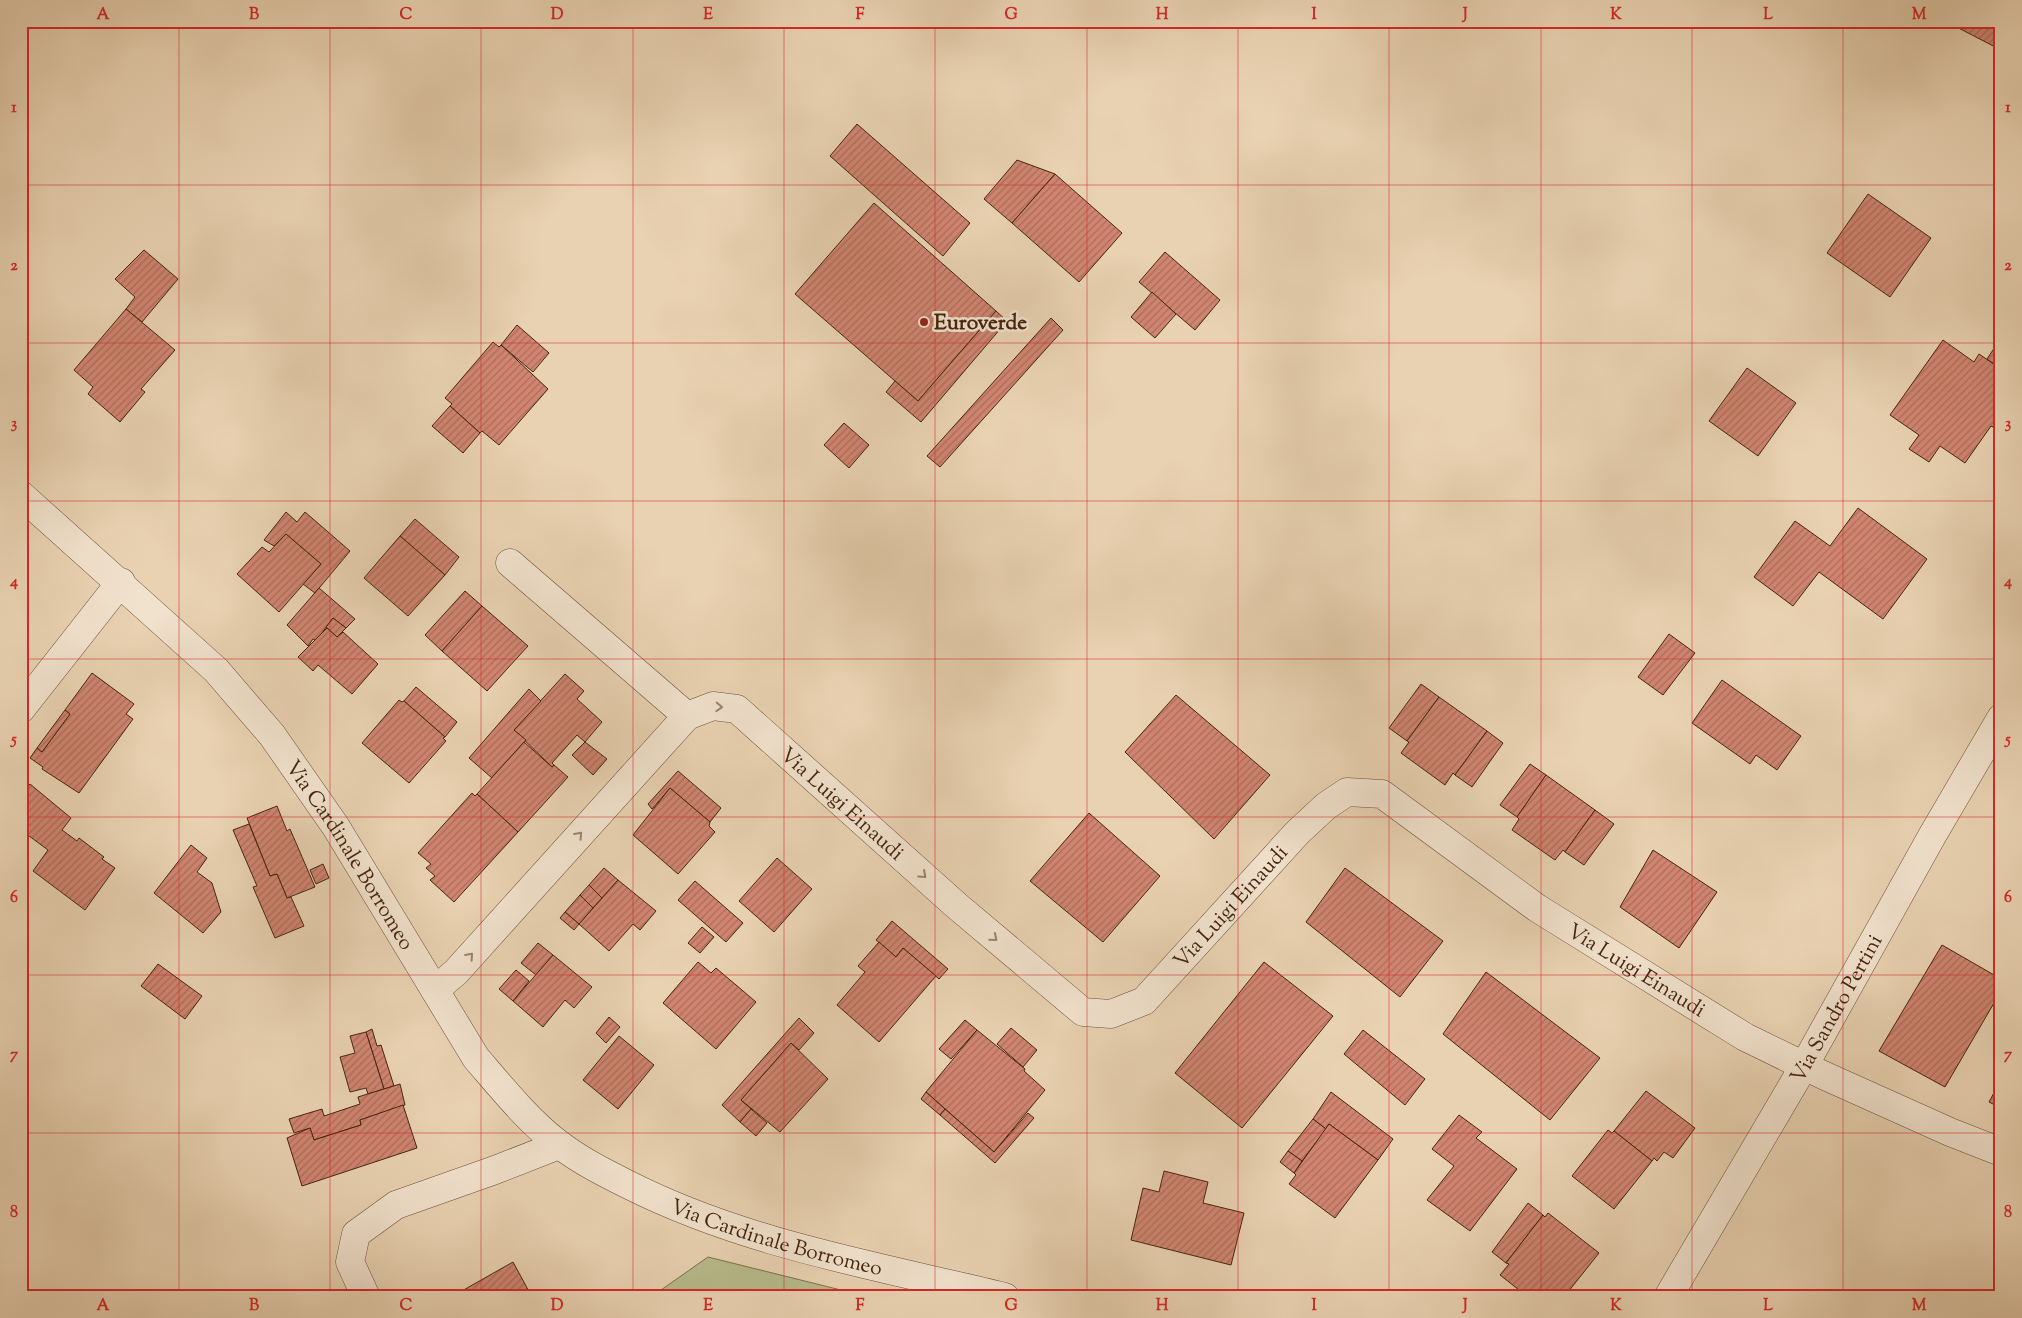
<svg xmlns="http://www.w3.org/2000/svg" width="2022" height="1318" font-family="'Sorts Mill Goudy',serif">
<defs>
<pattern id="building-hatch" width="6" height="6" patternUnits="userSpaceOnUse" patternTransform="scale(1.25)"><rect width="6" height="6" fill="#d18571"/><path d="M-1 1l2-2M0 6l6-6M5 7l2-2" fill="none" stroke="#ab6d5b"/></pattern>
</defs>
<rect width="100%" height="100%" fill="#e9d2b2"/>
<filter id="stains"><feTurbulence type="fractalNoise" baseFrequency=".004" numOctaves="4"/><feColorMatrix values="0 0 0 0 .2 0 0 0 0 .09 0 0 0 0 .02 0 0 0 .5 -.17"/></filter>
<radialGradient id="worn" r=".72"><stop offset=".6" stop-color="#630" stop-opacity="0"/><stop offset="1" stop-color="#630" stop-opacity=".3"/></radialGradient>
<path fill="#b8bb8c" stroke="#7e704e" d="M708,1257L869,1297H651Z"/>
<g fill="url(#building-hatch)" stroke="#452410">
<path d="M1945,21H2001V50Z"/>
<path d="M857,124L970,223L943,256L830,156Z"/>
<path d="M1017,160L1055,174L1012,223L984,199Z"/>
<path d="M1055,174L1122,233L1079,282L1012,223Z"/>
<path d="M1868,194L1931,238L1890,297L1827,253Z"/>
<path d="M874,203L996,311L918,401L795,294Z"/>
<path d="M144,250L178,279L142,322L126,309L135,297L115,279Z"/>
<path d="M1165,252L1220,300L1195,330L1139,282Z"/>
<path d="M1152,292L1176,314L1155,338L1131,317Z"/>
<path d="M126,309L175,350L141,389L145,392L120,422L88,394L93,387L74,370Z"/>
<path d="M996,311L1007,321L921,422L886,392L895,381L918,401Z"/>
<path d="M1051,318L1063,330L940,467L927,456Z"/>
<path d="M517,325L549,353L533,372L501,345Z"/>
<path d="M2001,338V369L1987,359Z"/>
<path d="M1943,340L1974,362L1979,354L2001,369V431L1991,426L1965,463L1940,446L1929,462L1909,449L1919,435L1890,415Z"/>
<path d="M493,342L499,347L501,345L548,389L499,445L482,431L480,433L450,406L452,404L445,398Z"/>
<path d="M1747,368L1796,403L1758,456L1709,421Z"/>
<path d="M450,406L480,433L463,453L432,426Z"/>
<path d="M844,423L869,445L849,468L824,445Z"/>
<path d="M1858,508L1927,559L1883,619L1819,572L1793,606L1754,577L1795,521L1830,546Z"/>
<path d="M286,512L297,522L305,512L350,551L315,593L303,584L321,564L286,534L274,546L264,540Z"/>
<path d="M415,519L459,557L445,575L400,536Z"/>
<path d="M286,534L321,564L279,612L237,574L262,547L269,552Z"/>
<path d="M400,536L445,575L408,616L364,578Z"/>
<path d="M319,588L355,619L346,628L333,618L316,641L313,639L308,646L287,625Z"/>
<path d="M465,591L482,606L442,651L425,635Z"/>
<path d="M482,606L528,646L487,691L442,651Z"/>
<path d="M333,618L346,628L337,637L326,627Z"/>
<path d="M327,628L337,637L343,632L378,664L352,694L318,665L313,671L298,657Z"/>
<path d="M1669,634L1695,653L1663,695L1638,677Z"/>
<path d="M92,673L134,704L126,714L133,719L79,793L42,769L43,767L30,758L37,748L42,752L70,714L65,710Z"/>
<path d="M565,674L584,691L577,699L602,722L585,742L577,735L552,763L554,765L552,767L514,730Z"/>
<path d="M1722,680L1801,736L1777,770L1756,755L1750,764L1692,723Z"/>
<path d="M1421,684L1439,697L1407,741L1389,728Z"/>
<path d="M416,687L457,722L445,737L404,701Z"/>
<path d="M529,689L541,701L514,730L526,740L492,778L469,758Z"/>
<path d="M1176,695L1270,775L1214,839L1125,752Z"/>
<path d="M1439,697L1487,731L1455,775L1453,773L1445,785L1401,753L1409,742L1407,741Z"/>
<path d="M399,700L402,702L404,701L445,737L443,738L446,741L409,783L362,743Z"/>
<path d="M65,710L70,714L42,752L37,748Z"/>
<path d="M1487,731L1503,743L1472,787L1455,775Z"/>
<path d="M524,742L552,767L554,765L568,777L518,832L477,794Z"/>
<path d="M585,742L607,759L593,775L572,755Z"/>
<path d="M1530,764L1546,775L1517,817L1500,805Z"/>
<path d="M678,771L721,808L710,822L670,788L652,809L648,804Z"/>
<path d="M1546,775L1595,810L1565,852L1563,850L1555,860L1512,830L1519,819L1517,817Z"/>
<path d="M30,784L71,818L62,830L77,841L79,838L104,857L102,859L115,868L85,910L33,871L48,850L21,830V796Z"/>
<path d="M670,788L710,822L709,826L715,832L678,874L633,835Z"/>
<path d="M472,793L475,796L477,794L518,832L454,902L430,880L435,876L426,868L431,864L418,853Z"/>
<path d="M277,806L287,831L290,829L315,887L287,898L277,874L270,876L247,818Z"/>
<path d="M1595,810L1614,824L1584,865L1565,852Z"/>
<path d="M1089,813L1160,876L1103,942L1030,881Z"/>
<path d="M249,824L270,876L277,874L287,898L291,897L304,926L275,938L253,887L257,886L233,830Z"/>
<path d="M191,845L207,858L197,872L212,883L221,912L203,933L154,893Z"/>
<path d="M1653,850L1717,892L1679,948L1620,907Z"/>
<path d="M777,858L812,889L774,932L739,901Z"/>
<path d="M323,864L329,878L316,884L310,870Z"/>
<path d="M604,868L618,880L602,898L589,885Z"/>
<path d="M1345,868L1443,941L1400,997L1306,922Z"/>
<path d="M618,880L656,911L640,930L633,924L609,951L579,924Z"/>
<path d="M695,881L743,923L726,942L678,900Z"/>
<path d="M589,885L602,898L593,908L580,895Z"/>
<path d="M580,895L593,908L579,924L565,912Z"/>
<path d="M565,912L579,924L574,930L560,918Z"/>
<path d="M892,921L948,969L939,979L903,948L896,957L876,940Z"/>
<path d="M702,927L714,937L700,953L688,943Z"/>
<path d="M879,942L896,957L903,948L936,976L879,1042L837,1005L865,972L858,966Z"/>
<path d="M538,943L553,955L536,975L521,963Z"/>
<path d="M1942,945L2001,979V991L1945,1087L1879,1051Z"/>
<path d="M553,955L592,987L574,1008L565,1000L543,1027L513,1001Z"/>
<path d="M698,962L711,973L716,968L756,1002L716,1049L663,1003Z"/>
<path d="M1264,962L1333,1016L1242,1128L1175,1073Z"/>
<path d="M158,964L202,996L185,1019L141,986Z"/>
<path d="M516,970L529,981L513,1001L499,989Z"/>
<path d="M1486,972L1600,1058L1550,1120L1443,1034Z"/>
<path d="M609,1017L620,1027L606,1043L596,1033Z"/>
<path d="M799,1018L814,1033L799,1050L791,1043L741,1100L751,1109L740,1122L722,1105Z"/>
<path d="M965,1020L977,1030L951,1059L939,1049Z"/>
<path d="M1011,1028L1037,1050L1023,1067L997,1044Z"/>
<path d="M372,1029L377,1046L381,1045L394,1086L384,1089L366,1032Z"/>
<path d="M977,1030L1025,1069L1024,1071L1045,1090L994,1152L926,1092Z"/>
<path d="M1363,1030L1425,1079L1405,1105L1344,1054Z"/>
<path d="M366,1032L384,1089L368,1094L366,1088L350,1092L340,1057L355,1053L350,1036Z"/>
<path d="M619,1036L654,1065L618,1109L583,1080Z"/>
<path d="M791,1043L828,1079L780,1132L741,1100Z"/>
<path d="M2001,1080V1108L1989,1102Z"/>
<path d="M400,1084L405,1105L360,1120L361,1125L314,1140L310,1128L294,1133L289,1119L322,1109L324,1116L360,1104L358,1097Z"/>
<path d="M1646,1091L1695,1128L1673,1158L1664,1152L1657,1161L1654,1158L1652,1161L1614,1131Z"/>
<path d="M926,1092L945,1109L940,1115L921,1099Z"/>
<path d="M1331,1092L1393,1139L1378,1160L1329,1124L1326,1129L1313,1119Z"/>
<path d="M403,1105L417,1148L302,1186L287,1138L310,1128L314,1140L361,1125L360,1120Z"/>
<path d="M751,1109L767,1123L756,1136L740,1122Z"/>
<path d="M945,1109L994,1152L1028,1113L1034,1118L995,1163L940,1115Z"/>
<path d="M1459,1115L1482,1132L1476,1138L1517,1169L1470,1231L1427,1200L1454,1166L1432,1149Z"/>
<path d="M1313,1119L1326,1129L1302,1161L1288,1151Z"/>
<path d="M1329,1124L1378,1160L1335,1218L1289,1184L1296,1175L1294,1173Z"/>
<path d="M1608,1130L1612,1133L1614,1131L1652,1161L1614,1209L1572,1176Z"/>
<path d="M1288,1151L1302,1161L1294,1173L1280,1162Z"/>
<path d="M1164,1171L1208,1182L1203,1203L1244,1213L1231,1265L1131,1240L1143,1188L1159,1192Z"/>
<path d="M1528,1203L1543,1215L1506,1263L1492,1252Z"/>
<path d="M1548,1213L1599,1253L1564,1297H1528L1500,1275L1509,1264L1506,1263L1543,1215L1545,1217Z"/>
<path d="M513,1262L532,1297H453V1296Z"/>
</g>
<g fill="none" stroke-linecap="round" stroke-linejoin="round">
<g stroke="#6e5038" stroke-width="29">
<g id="minor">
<path d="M510,563L687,716"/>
<path d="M21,709L121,582"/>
<path id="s1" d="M435,990L456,972L687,716L713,706L737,709L957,906L1083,1012L1111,1014L1144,1001L1297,833L1326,806L1347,792L1382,794L1537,908L1745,1037L1823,1075L1950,1132L2001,1152"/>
<path d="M366,1297L350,1262L356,1234L396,1205L495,1170L559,1145"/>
<path id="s2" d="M1668,1297L1804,1066L1932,836L2001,718"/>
</g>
</g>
<g stroke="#6e5038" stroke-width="29">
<g id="tertiary">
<path id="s3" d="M21,495L216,670L272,735L336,827L476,1058C501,1087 529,1122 560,1145C581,1161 605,1173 629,1185C746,1244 878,1266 1005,1297"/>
</g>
</g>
<use href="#minor" stroke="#f1e2cd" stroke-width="28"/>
<use href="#tertiary" stroke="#f1e2cd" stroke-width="28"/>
</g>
<defs><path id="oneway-chevron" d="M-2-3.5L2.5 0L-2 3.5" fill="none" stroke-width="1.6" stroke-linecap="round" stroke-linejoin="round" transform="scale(1.25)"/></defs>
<g stroke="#9b836e">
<use href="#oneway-chevron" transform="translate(719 707) rotate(3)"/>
<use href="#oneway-chevron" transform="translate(579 835) rotate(-48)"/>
<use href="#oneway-chevron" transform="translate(923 875) rotate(42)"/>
<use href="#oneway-chevron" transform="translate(994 938) rotate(40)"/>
<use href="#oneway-chevron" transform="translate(470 956) rotate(-48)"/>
</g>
<path fill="none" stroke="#d62828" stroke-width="1" stroke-opacity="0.55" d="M179,21V1297M330,21V1297M481,21V1297M633,21V1297M784,21V1297M935,21V1297M1087,21V1297M1238,21V1297M1389,21V1297M1541,21V1297M1692,21V1297M1843,21V1297M21,185H2001M21,343H2001M21,501H2001M21,659H2001M21,817H2001M21,975H2001M21,1133H2001"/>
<circle fill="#8f2418" stroke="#f1e2cd" stroke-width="2" cx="924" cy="322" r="5"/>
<g text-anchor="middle" stroke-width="5" stroke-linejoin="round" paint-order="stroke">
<g font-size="21" font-weight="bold" fill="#452410" stroke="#f1e2cd" text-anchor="start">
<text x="934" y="329">Euroverde</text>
</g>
<g font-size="21" fill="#452410" stroke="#f1e2cd">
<text dy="7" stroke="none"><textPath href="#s1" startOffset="566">Via Luigi Einaudi</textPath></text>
<text dy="7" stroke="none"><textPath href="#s3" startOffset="491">Via Cardinale Borromeo</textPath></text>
<text dy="7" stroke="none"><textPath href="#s1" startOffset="1076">Via Luigi Einaudi</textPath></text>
<text dy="7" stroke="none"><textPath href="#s1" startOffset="1585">Via Luigi Einaudi</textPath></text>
<text dy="7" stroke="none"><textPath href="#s2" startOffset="334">Via Sandro Pertini</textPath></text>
<text dy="7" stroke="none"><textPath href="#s3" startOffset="1088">Via Cardinale Borromeo</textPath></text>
</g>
</g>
<rect width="2022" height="1318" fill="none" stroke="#e9d2b2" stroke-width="55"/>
<rect x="28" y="28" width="1966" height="1262" fill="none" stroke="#d62828" stroke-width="2"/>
<g font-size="16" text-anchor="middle" font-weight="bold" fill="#d62828">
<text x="103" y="19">A</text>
<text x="254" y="19">B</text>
<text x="406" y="19">C</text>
<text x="557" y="19">D</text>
<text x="708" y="19">E</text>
<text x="860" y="19">F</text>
<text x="1011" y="19">G</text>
<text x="1162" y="19">H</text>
<text x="1314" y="19">I</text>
<text x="1465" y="19">J</text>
<text x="1616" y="19">K</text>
<text x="1768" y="19">L</text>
<text x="1919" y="19">M</text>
<text x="14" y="112">1</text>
<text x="2008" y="112">1</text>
<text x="14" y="270">2</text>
<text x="2008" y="270">2</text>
<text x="14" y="428">3</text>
<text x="2008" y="428">3</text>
<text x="14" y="586">4</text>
<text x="2008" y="586">4</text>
<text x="14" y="744">5</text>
<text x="2008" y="744">5</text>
<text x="14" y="902">6</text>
<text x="2008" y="902">6</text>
<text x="14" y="1059">7</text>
<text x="2008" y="1059">7</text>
<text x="14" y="1217">8</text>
<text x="2008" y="1217">8</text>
<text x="103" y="1310">A</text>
<text x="254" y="1310">B</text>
<text x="406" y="1310">C</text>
<text x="557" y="1310">D</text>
<text x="708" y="1310">E</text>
<text x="860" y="1310">F</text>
<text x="1011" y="1310">G</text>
<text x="1162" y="1310">H</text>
<text x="1314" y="1310">I</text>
<text x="1465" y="1310">J</text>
<text x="1616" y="1310">K</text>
<text x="1768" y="1310">L</text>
<text x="1919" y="1310">M</text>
</g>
<rect width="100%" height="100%" filter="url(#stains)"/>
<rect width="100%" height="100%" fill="url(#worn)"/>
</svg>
